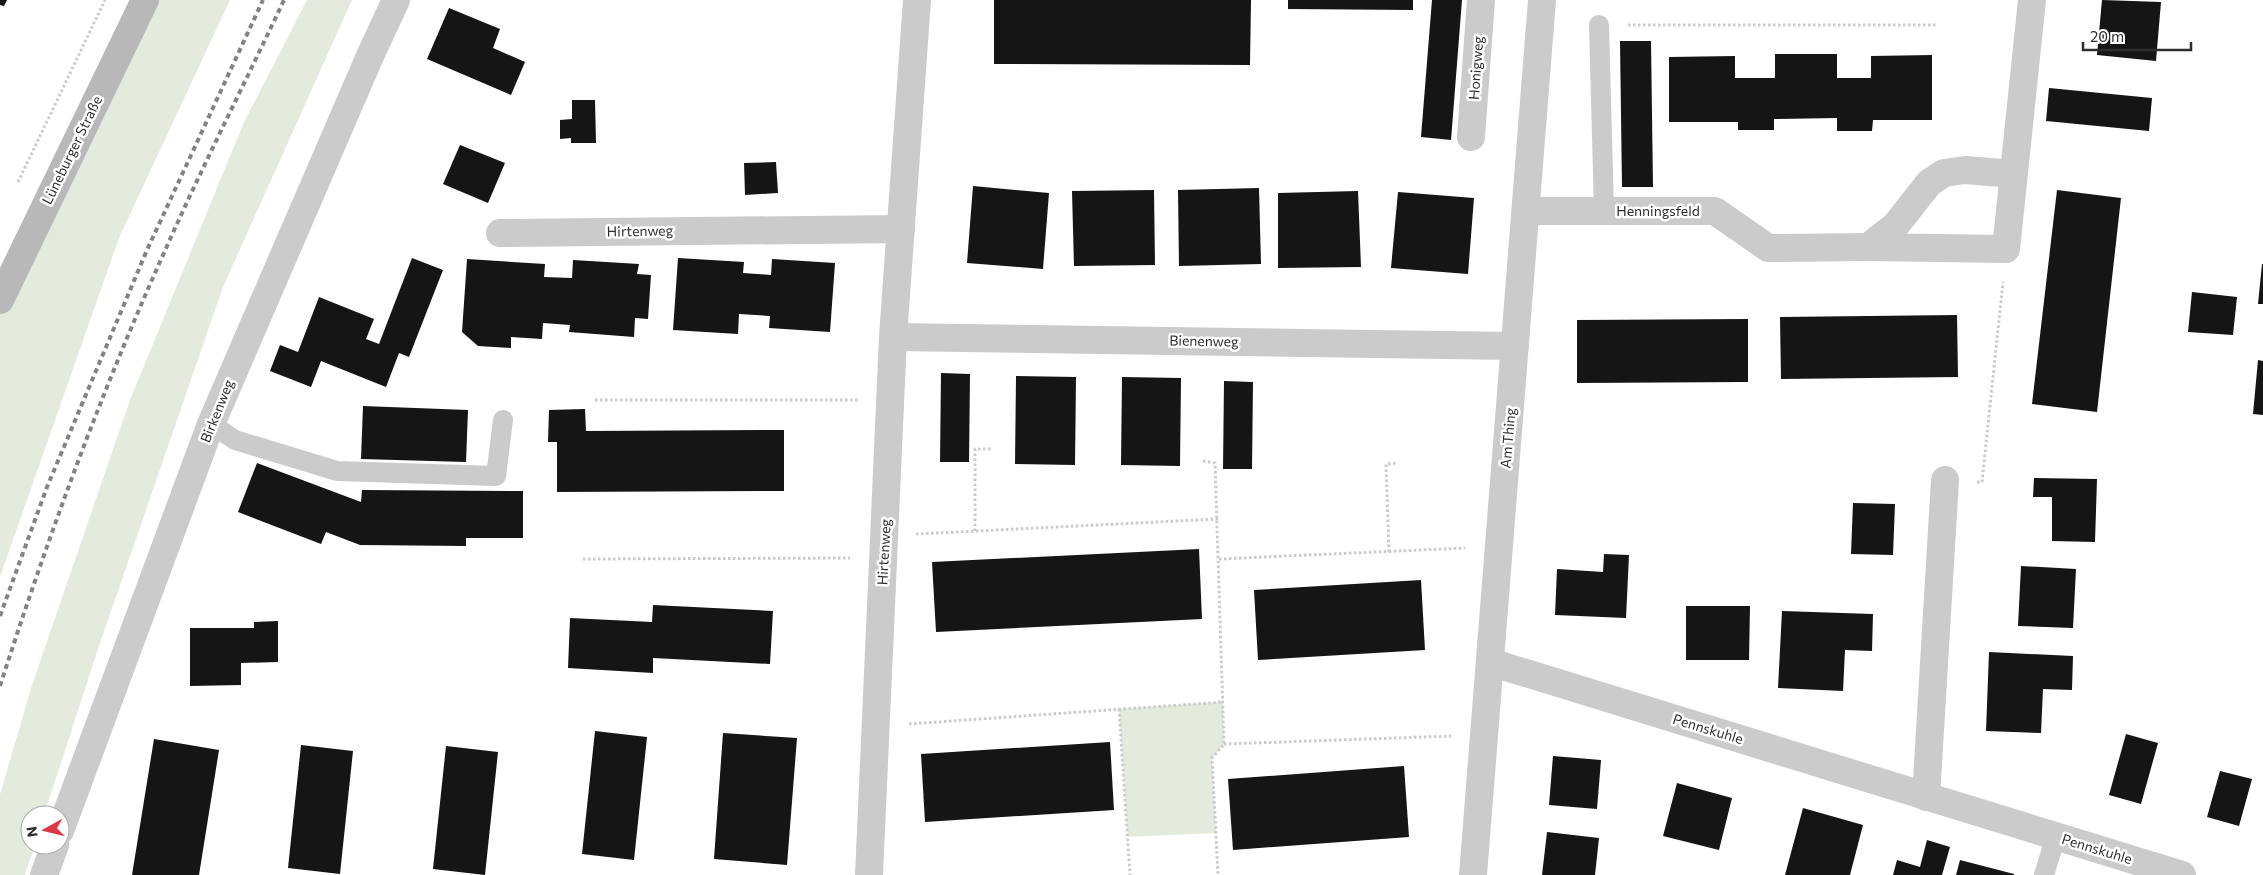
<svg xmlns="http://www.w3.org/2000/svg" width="2263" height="875" font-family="Commissioner,sans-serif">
<rect width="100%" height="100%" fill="#fff"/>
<g fill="#e4ebdd">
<path d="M145,0H230L119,238L0,577V300Z"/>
<path d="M307,0H352L223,287L99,646L44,815H30V845H35L25,875H0V794L32,685L130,400L244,122Z"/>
<path d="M1223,702L1224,744L1212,758L1216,833L1128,837L1119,709Z"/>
</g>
<g fill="#151515">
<path d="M0,0H7L4,6L0,5Z"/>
<path d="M994,0H1251L1250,65L994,64Z"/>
<path d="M1288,0H1413V10L1288,9Z"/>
<path d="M1432,0H1462L1451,140L1421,137Z"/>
<path d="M2102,0L2161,2L2156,61L2097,55Z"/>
<path d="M449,8L500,29L493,48L525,62L511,95L427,59Z"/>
<path d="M1620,41H1651L1653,187H1622Z"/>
<path d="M1775,54H1837V78H1871V56L1932,55V120H1873L1872,131H1837V118L1774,119V130H1738V122H1669V57L1735,56V78H1775Z"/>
<path d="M2049,88L2152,98L2149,131L2046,121Z"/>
<path d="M572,100H595L596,143H571V138L560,139V120L572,119Z"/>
<path d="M460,145L505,163L488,203L443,184Z"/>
<path d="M776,162L778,193L745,195L744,163Z"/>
<path d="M973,186L1049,193L1043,269L967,263Z"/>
<path d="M1259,188L1261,264L1179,266L1178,190Z"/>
<path d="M1154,190L1155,265L1074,266L1072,191Z"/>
<path d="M2057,190L2121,198L2097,412L2032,404Z"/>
<path d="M1358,191L1361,267L1278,268V193Z"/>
<path d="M1398,192L1474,198L1468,274L1391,268Z"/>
<path d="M412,258L443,270L409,357L399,353L386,387L321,361L311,387L270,371L280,345L298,352L319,297L374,319L366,339L379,344Z"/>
<path d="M678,258L744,262L743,273L771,275L772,259L835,263L830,332L769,328L770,316L739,314L738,334L673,330Z"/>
<path d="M467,259L545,264L544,277L572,278L573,260L639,264L637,274L651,275L648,319L635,318L634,337L569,332L570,325L543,323L542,339L511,337V348L478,346L462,332Z"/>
<path d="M2262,264H2263V304H2258Z"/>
<path d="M2192,292L2237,297L2233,335L2188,332Z"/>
<path d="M1957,315L1958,377L1781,379L1780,317Z"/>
<path d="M1748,319V382L1577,383V320Z"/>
<path d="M2258,360L2263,361V415L2253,414Z"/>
<path d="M941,373L970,374L969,462H940Z"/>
<path d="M1016,376L1076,377L1075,465L1015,464Z"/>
<path d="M1122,377L1181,378L1180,466L1121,465Z"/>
<path d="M1224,381L1253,382L1252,469H1223Z"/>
<path d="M363,406L468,410L466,462L361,459Z"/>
<path d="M585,409L586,431L784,430V491L557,492V442H548L549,410Z"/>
<path d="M257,463L361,502L362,490L523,491V538H466V546L360,545L326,532L321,544L238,512Z"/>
<path d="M2034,478L2097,479L2095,542L2052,541V497H2033Z"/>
<path d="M1853,503L1895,504L1893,555L1851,554Z"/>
<path d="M1199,549L1202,619L936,632L932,562Z"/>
<path d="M1604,554L1629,555L1626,618L1555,615L1557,569L1603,572Z"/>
<path d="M2021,566L2076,569L2073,628L2018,626Z"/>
<path d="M1421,580L1425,650L1258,660L1254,590Z"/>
<path d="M653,605L773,611L770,664L653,658V673L568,668L570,618L652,622Z"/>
<path d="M1686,606H1750L1749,660H1686Z"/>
<path d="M1782,611L1873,614L1872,651L1845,650L1843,691L1778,688Z"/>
<path d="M278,621V662L241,663V685L190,686V628H254V622Z"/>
<path d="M1989,652L2073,656L2072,690L2043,689L2041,733L1986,731Z"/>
<path d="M595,731L647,737L634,860L582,854Z"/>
<path d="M723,733L797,738L787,865L714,859Z"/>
<path d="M2126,734L2158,743L2141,804L2109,795Z"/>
<path d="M154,739L219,750L199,875H132Z"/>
<path d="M1110,742L1114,810L925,822L921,754Z"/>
<path d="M301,745L353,751L340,874L288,868Z"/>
<path d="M446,746L498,752L485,875L433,869Z"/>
<path d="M1553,756L1601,760L1597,809L1549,805Z"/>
<path d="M1404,766L1409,837L1233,850L1228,779Z"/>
<path d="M2220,771L2252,779L2239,826L2207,817Z"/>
<path d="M1677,783L1732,798L1719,850L1663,836Z"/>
<path d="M1803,808L1863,825L1850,875H1785Z"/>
<path d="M1547,832L1599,838L1595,875H1542Z"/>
<path d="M1927,840L1950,847L1942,875H1893L1897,860L1920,867Z"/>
<path d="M1960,860L2014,874V875H1956Z"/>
</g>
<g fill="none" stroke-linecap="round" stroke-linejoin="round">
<g stroke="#cbcbcb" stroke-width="3" stroke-dasharray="2.5 2.5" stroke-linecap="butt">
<path d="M1628,25H1936"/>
<path d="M18,182L105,0"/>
<path d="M595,400H859"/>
<path d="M1203,461L1215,463L1224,744L1212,758L1218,875"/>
<path d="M1977,482H1982L2003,282"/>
<path d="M975,531V449H993"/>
<path d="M916,534L1218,519"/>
<path d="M1389,552L1386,464L1398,463"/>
<path d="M583,559L850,558"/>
<path d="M1219,559L1465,548"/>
<path d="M1119,709L1130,875"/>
<path d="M909,724L1223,702"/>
<path d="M1224,744L1453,736"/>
</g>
<g stroke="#cbcbcb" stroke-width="20">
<path d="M1599,25L1604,211"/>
<path d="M211,424L235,440L337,471L496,476L503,420"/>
<path d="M2044,875L2056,836"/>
</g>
<g stroke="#cbcbcb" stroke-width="28">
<path d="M1471,137L1481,0"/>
<path d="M2014,174L1965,170L1944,173L1929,183L1896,225L1868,247L2006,249L2032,0"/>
<path d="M1526,211H1715L1768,248L1868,247"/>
<path d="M500,233L901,229"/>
<path d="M893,337L1515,346"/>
<path d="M1490,662L2182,875"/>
<path d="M1926,797L1945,480"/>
<path d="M60,831L211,424L370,56L396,0"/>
<path d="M44,875L55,845"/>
<path d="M869,875L893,337L917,0"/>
<path d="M1473,875L1542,0"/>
</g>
<path stroke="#b8b8b8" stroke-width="28" d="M0,300L145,0"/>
<g stroke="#838383" stroke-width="4" stroke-dasharray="5 4" stroke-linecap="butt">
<path d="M0,616L47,487L147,250L263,0"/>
<path d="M0,686C47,540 100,395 163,255C201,169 244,85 284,0"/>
</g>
</g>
<g text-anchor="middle" stroke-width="5" stroke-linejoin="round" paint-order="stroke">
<g font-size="14" fill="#2e2e2e" stroke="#fff">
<text transform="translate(1476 68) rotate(-86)" y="5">Honigweg</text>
<text transform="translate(72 150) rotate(-64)" y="5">Lüneburger Straße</text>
<text x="1658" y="216">Henningsfeld</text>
<text transform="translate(640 231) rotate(-1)" y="5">Hirtenweg</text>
<text transform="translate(1204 341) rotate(1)" y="5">Bienenweg</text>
<text transform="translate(217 411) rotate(-68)" y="5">Birkenweg</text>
<text transform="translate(1508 438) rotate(-85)" y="5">Am Thing</text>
<text transform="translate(884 552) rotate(-87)" y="5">Hirtenweg</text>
<text transform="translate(1708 729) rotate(17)" y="5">Pennskuhle</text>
<text transform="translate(2097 849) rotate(17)" y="5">Pennskuhle</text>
</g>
</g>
<g transform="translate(45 830) rotate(262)"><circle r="24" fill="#ffffff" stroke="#ababab"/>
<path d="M0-4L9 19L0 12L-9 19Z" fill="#df3744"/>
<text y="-8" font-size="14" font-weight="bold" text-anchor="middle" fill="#2e2e2e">N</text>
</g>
<path d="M2083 42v8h108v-8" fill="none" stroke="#2e2e2e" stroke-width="2.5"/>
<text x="2090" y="42" font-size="15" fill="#2e2e2e" stroke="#ffffff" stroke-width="4" paint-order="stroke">20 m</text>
</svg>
